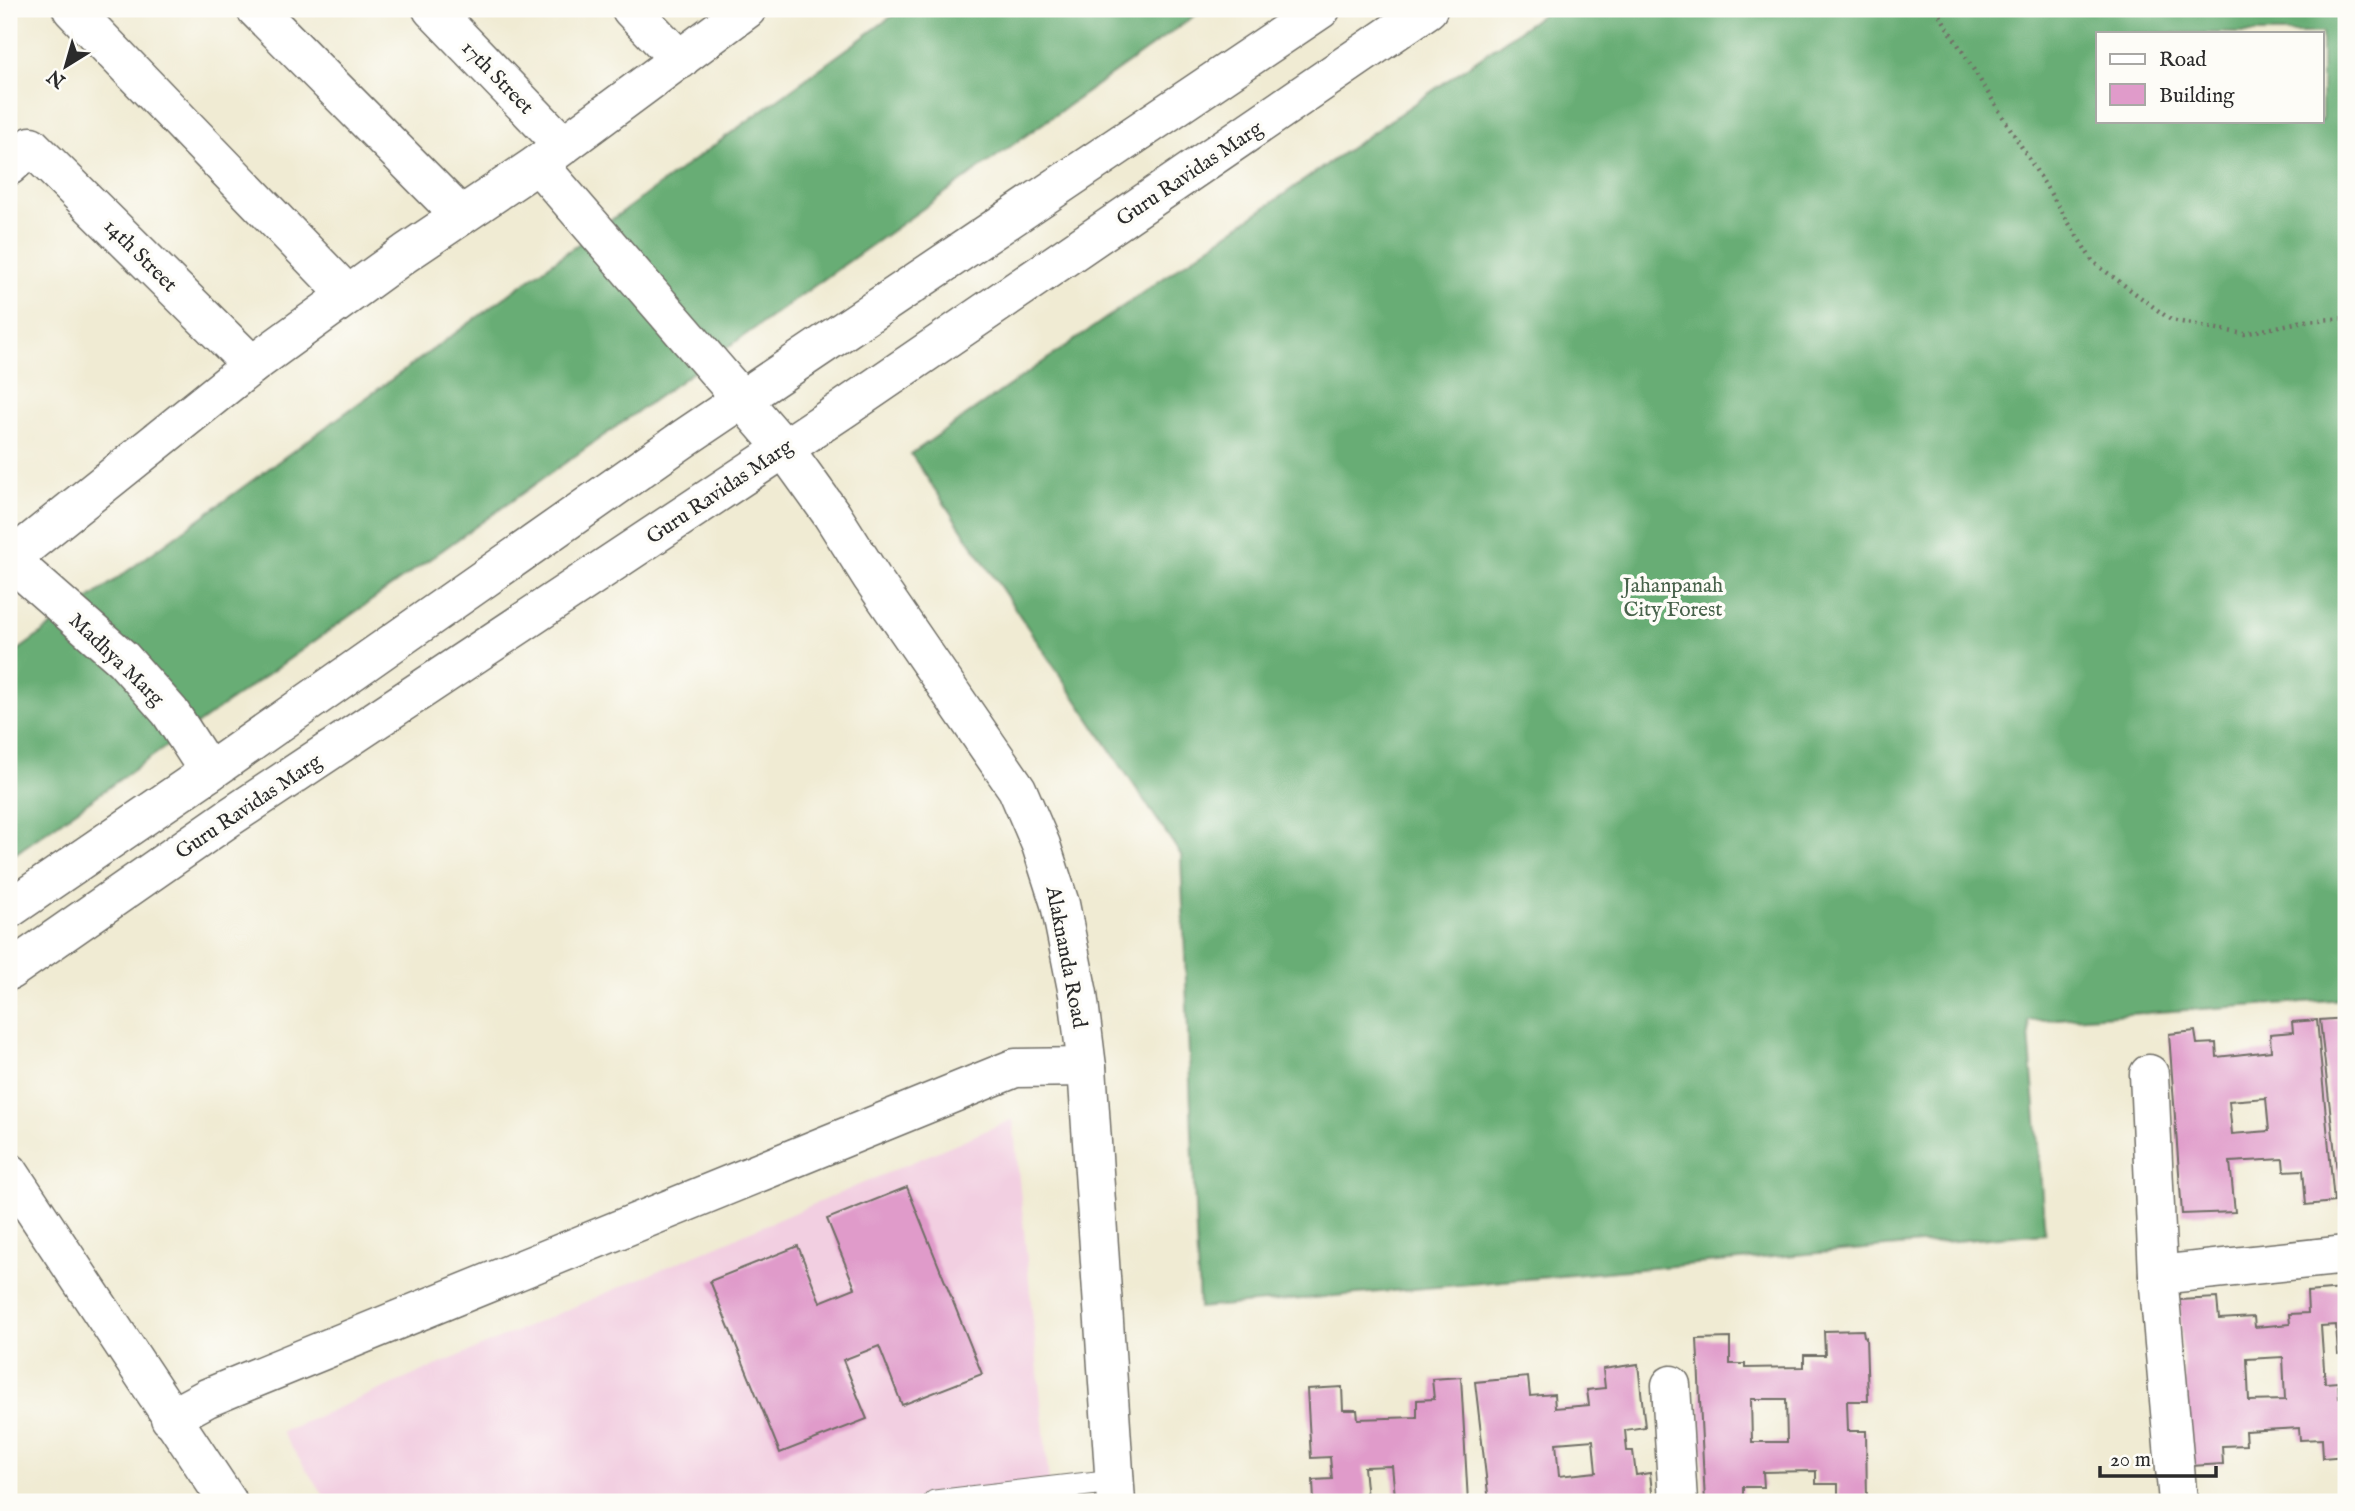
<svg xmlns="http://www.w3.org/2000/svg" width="2355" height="1511" font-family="'IM FELL English',serif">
<rect width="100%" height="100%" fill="#fdfcf7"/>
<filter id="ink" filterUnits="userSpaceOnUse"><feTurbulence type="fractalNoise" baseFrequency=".0143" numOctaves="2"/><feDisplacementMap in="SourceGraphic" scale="14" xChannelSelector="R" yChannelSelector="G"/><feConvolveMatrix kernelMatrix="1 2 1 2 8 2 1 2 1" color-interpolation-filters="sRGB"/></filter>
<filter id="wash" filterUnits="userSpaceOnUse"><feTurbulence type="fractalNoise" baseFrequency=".00686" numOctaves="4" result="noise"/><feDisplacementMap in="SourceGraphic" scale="28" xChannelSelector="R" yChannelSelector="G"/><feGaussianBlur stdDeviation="1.57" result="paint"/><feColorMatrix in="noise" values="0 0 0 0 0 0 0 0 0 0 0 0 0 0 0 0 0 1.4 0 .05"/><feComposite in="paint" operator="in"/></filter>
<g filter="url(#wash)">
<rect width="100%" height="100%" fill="#f0ebd3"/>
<path fill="#f2cfe1" d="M1013,1119L1051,1502H328L281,1432Z"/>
<g fill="#67ad74" stroke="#496c50" stroke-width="2" fill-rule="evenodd">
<path d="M902,9H1204L9,858V657Z"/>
<path d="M1550,9H2346V999L2028,1021L2045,1233L1199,1308L1181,855L911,454ZM2098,33H2322V121H2098Z"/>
</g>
<g id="blocks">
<g fill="#e09bca" fill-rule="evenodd">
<path d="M2346,1018V1207H2341L2320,1020Z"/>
<path d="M2317,1020L2334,1202L2306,1205L2303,1170L2284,1171L2283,1159L2230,1162L2235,1212L2182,1214L2169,1034L2195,1031L2197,1044L2216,1043L2217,1057L2271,1051L2270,1034L2293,1032L2292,1022ZM2266,1098L2269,1131L2232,1134L2229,1101Z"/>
<path d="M907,1187L982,1374L902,1405L879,1346L843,1360L867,1419L780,1453L710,1281L798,1246L820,1302L855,1288L827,1219Z"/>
<path d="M2343,1289L2346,1354H2338L2336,1325L2321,1326L2325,1383L2338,1382L2339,1398L2346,1397V1456L2323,1458L2322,1439L2300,1440L2299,1428L2245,1431L2246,1445L2222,1446L2223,1464L2191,1466L2179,1300L2217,1298L2219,1319L2254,1317L2255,1327L2290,1324L2289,1314L2308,1313L2307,1292ZM2283,1357L2285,1400L2249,1401L2247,1359Z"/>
<path d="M1863,1330L1864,1336L1866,1337L1868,1401H1847L1848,1431H1866L1867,1502H1838V1484H1816V1471L1763,1472L1764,1487H1743V1502H1705L1697,1339L1730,1338V1364H1745V1368L1804,1367V1355H1825L1824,1331ZM1751,1399H1786L1787,1442H1752Z"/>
<path d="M1638,1364L1645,1427L1625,1430L1627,1451H1633L1636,1475L1650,1473L1653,1502H1489L1475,1382L1528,1377L1530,1396L1554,1394L1555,1408L1589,1405L1587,1390L1605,1388L1603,1369ZM1593,1440L1596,1472L1559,1476L1556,1443Z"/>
<path d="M1461,1377L1468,1502H1314L1313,1480L1332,1479L1330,1457L1311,1458L1307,1389L1342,1387L1343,1410H1357L1358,1419L1417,1417V1400L1434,1399L1432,1379ZM1392,1466L1395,1496L1367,1499L1364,1467Z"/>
</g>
</g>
</g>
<g filter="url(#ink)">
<use href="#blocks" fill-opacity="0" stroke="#706e66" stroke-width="2"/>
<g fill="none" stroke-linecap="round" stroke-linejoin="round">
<g stroke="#706e66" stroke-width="25">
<path id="lane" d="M935,1502L1114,1481"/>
</g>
<g stroke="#706e66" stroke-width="41">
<g id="street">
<path d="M72,9L347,294"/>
<path d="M256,9L460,215"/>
<path d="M432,9L563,145"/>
<path d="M631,9L680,60"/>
<path d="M538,164L783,447"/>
<path d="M9,166L31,146L252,365"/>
<path d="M9,559L123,659L170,712L209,772"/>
<path d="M2149,1074L2158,1275L2178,1502"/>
<path d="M9,1172L228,1502"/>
<path d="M2158,1275L2346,1255"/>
<path d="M1671,1385L1678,1502"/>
<path d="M170,1418L207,1398L243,1383L1015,1068L1087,1067"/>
</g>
</g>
<g stroke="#706e66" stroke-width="41">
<g id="secondary">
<path d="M783,447L832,515L872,578L1017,789L1041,845L1060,904L1078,994L1087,1067L1116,1502"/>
<path d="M9,560L252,365L406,253L538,164L747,9"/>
<path d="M9,909L209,772L686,437L1321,9"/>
<path d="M9,971L230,817L845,408L1428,9"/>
</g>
</g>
<path stroke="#706e66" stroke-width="4.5" stroke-dasharray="2 5" stroke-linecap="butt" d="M1936,9L2093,262L2171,320L2244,334L2304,321L2346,318"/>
<use href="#lane" stroke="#fff" stroke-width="23"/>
<use href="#street" stroke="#fff" stroke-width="38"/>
<use href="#secondary" stroke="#fff" stroke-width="38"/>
</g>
</g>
<g text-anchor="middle" stroke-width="7" stroke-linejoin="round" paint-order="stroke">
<g font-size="21" fill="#2b2b2b" stroke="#fdfcf7">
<text transform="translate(498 77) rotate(46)" y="7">17th Street</text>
<text transform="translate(1189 173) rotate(-34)" y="7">Guru Ravidas Marg</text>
<text transform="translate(141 255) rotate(45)" y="7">14th Street</text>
<text transform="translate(719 491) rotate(-34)" y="7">Guru Ravidas Marg</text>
<text transform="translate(117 659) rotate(44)" y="7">Madhya Marg</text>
<text transform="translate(248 806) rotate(-34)" y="7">Guru Ravidas Marg</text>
<text transform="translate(1067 957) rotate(79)" y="7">Alaknanda Road</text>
</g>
<g font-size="21" fill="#48624b" stroke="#fdfcf7">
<text x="1673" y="592">Jahanpanah<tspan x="1673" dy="24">City Forest</tspan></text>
</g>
</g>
<rect width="2355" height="1511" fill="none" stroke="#fdfcf7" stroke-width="35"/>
<rect x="2096" y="32" width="228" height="91" fill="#fdfcf7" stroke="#a9a8a5" stroke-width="2"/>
<rect x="2110" y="54" width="35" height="10" fill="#ffffff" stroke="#a9a8a5" stroke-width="2"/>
<text x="2159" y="66" font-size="21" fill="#2b2b2b">Road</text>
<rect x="2110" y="84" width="35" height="21" fill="#e09bca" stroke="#a9a8a5" stroke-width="2"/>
<text x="2159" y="102" font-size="21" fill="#2b2b2b">Building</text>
<g transform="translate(66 66) rotate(217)" stroke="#fdfcf7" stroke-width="5" paint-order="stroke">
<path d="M0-5L12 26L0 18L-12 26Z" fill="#2b2b2b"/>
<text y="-10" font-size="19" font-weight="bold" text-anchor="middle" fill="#2b2b2b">N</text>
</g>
<path d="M2100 1466v10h116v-10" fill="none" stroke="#2b2b2b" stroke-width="3.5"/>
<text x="2110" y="1466" font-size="21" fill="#2b2b2b" stroke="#fdfcf7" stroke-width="5" paint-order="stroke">20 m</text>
</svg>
